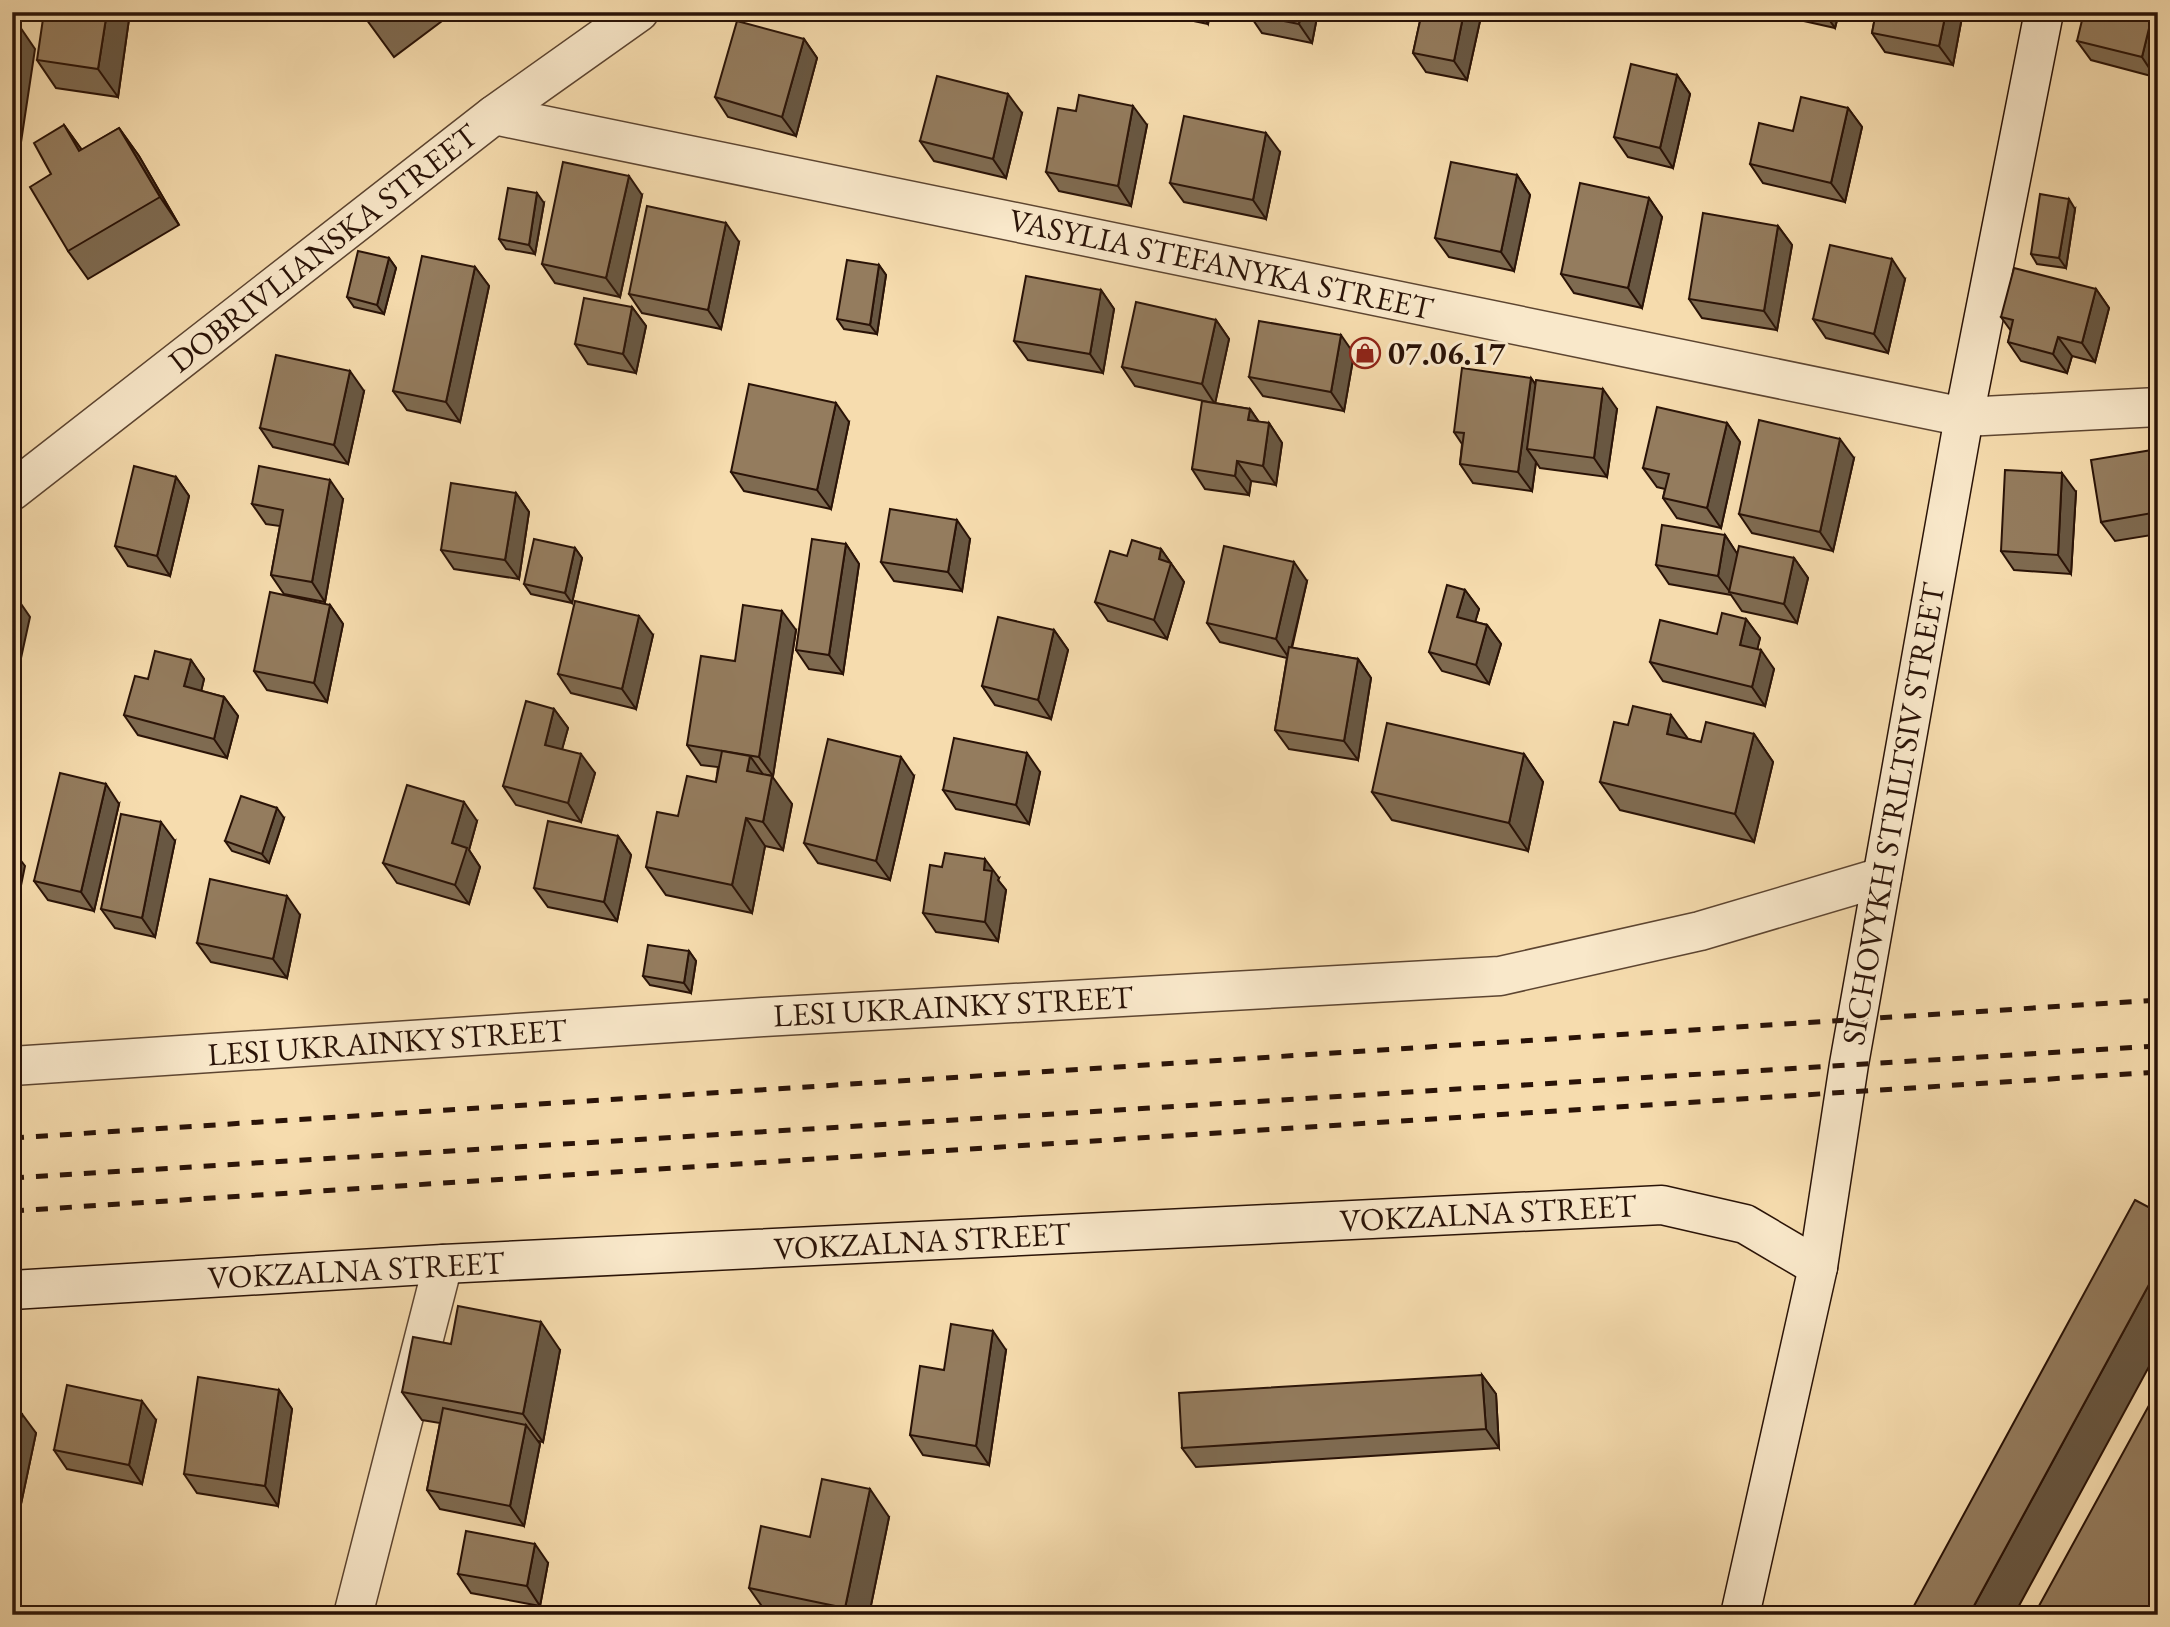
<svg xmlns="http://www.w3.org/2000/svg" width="2170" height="1627" font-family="'EB Garamond',serif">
<rect width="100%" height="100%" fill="#f6dcae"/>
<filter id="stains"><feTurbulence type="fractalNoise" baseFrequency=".00286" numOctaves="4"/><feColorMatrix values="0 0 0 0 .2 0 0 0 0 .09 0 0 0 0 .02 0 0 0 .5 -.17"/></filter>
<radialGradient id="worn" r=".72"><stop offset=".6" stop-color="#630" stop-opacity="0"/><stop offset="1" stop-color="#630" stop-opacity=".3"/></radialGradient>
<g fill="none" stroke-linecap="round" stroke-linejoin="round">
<g stroke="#5d4531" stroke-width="41">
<g id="street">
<path d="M494,115L1964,417L2158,407"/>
<path d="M12,491L494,115L639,12"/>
<path d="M12,1066L763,1017L1500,976L1700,931L1882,877"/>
<path d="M353,1615L443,1264"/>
</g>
</g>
<g stroke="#2a1307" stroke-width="41">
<g id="secondary">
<path d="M12,1290L443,1264L1662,1205L1745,1224L1818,1267"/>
<path d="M1740,1615L1818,1267L1849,1064L1964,417L2044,12"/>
</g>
</g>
<use href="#street" stroke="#f9e8ca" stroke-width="38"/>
<use href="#secondary" stroke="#f9e8ca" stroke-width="38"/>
<g stroke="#2a1307" stroke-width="5" stroke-dasharray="12 12" stroke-linecap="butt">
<path d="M12,1138L2158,1000"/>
<path d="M12,1178L2158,1046"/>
<path d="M12,1211L2158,1072"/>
</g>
</g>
<g fill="#7f6b51" stroke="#2a1307" stroke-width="2">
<path d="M130,12L118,97L56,88L37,60Z"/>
<path d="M361,12H454L394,57Z"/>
<path d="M1151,12H1210L1208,24Z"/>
<path d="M1249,12H1318L1312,43L1262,33L1249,14Z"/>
<path d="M1422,12H1473L1480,21L1467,80L1426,72L1413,53Z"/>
<path d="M1771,12H1839L1835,28L1772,14Z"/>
<path d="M1876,12H1963L1953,65L1885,52L1872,33Z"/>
<path d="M2158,12V68L2155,77L2091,60L2077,41Z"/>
<path d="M804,39L817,58L796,136L728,117L715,97Z"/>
<path d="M1677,75L1690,94L1673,168L1628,157L1614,137Z"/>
<path d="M1848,108L1862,127L1845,202L1763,183L1750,164L1793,131Z"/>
<path d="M1022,113L1006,178L934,161L920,141Z"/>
<path d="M64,125L82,150L119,128L139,156L179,225L88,279L68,251L51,174Z"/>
<path d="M1147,125L1131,206L1059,191L1046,172Z"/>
<path d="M1280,152L1266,219L1184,202L1170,183Z"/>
<path d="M1517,175L1530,195L1514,271L1449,257L1435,238Z"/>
<path d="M642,195L620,297L555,283L542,264Z"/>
<path d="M1649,198L1662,217L1642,308L1574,293L1561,274Z"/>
<path d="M544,203L535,254L506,249L499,239Z"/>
<path d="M2075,209L2066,268L2037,264L2031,254Z"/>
<path d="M1778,226L1792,245L1777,330L1702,318L1689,299Z"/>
<path d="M739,242L721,329L642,313L629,294Z"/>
<path d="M389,258L396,268L384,314L354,307L347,297Z"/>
<path d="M879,265L886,275L877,334L844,329L837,319Z"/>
<path d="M475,267L489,286L460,422L407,410L393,391Z"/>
<path d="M1905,279L1888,353L1826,338L1813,319Z"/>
<path d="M2096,289L2109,308L2095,362L2072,356L2067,373L2021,361L2008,342L2011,331L2001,317Z"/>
<path d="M1101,290L1114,309L1103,373L1028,360L1014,341Z"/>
<path d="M632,307L646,326L636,373L588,364L575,344Z"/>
<path d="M1216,320L1229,339L1215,403L1250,409L1259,422L1269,423L1282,443L1276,485L1251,481L1249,495L1205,489L1192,469L1213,403L1135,386L1122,367Z"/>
<path d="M1354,354L1344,411L1263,396L1249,377Z"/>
<path d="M1531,378L1536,385L1617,409L1607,477L1540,468L1536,462L1532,491L1473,483L1460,464L1462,444L1454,432Z"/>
<path d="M364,391L348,464L273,447L260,428Z"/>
<path d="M849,422L831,509L744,491L731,472Z"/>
<path d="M1727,423L1740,442L1721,528L1677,518L1663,498L1665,489L1657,487L1643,468Z"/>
<path d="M2158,449V534L2115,541L2101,522Z"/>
<path d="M1854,458L1833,551L1752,533L1739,514Z"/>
<path d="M176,477L189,496L170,576L128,566L115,546Z"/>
<path d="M2076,492L2071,574L2014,570L2001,551Z"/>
<path d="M516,493L529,512L519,579L454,569L441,550Z"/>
<path d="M343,499L325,602L284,594L271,575L280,526L266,524L252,504Z"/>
<path d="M1725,535L1737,554L1794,558L1808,578L1797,623L1742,611L1731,595L1669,584L1656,565Z"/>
<path d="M970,539L962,591L894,581L881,562Z"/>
<path d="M846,544L859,564L843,674L809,669L796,650Z"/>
<path d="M575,548L582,558L572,603L531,594L524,584Z"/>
<path d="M1161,549L1184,582L1167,639L1108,621L1095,602L1127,556Z"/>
<path d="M1307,581L1292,648L1358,659L1371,678L1358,760L1289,749L1275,730L1287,658L1220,642L1207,623Z"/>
<path d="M1465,590L1479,609L1475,622L1487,625L1501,644L1489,684L1442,671L1429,652Z"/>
<path d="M330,605L343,624L327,702L267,690L254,671Z"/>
<path d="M1746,619L1760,638L1757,649L1774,669L1765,706L1663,681L1650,662L1717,634Z"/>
<path d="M796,630L773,776L767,775L792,804L783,850L765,846L752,913L666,895L646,867L678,816L716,782L718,767L701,765L687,745L735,661Z"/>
<path d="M1054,630L1068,650L1051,719L995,705L982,686Z"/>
<path d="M653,635L636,709L571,693L558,674Z"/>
<path d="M191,660L204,679L201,691L224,697L238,716L227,758L138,735L124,715L148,679Z"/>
<path d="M554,709L568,728L562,749L595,773L581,822L516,805L503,786Z"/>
<path d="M1754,734L1773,762L1754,842L1620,810L1600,782L1688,739L1701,742Z"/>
<path d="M1524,754L1543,782L1528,851L1392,820L1372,792Z"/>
<path d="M1040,772L1029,824L956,809L943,790Z"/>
<path d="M914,776L890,880L818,863L804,843Z"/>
<path d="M119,804L94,911L48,900L34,881Z"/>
<path d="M284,818L269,863L232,851L225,841Z"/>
<path d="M477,821L469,850L480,867L469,904L397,883L383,863Z"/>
<path d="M618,836L631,855L617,921L548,907L534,888Z"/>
<path d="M175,841L155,937L115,928L101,909Z"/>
<path d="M999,878L998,880L1006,890L998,941L936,932L923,913Z"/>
<path d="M300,915L287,978L211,962L197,943Z"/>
<path d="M689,951L696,961L691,993L650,985L643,976Z"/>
<path d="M451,1344L560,1350L543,1442L538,1441L540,1444L524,1526L440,1509L427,1490L440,1423L422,1420L402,1392Z"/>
<path d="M1006,1350L989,1465L923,1455L910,1435L944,1370Z"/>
<path d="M1482,1375L1496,1394L1499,1448L1196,1467L1182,1448Z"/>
<path d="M279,1390L292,1409L278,1506L197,1493L184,1474Z"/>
<path d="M12,1412L36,1433L21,1504L12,1502Z"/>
<path d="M156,1420L142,1484L67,1469L54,1450Z"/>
<path d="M889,1517L869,1615H768L749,1588L810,1537Z"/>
<path d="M548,1563L540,1606L471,1593L458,1574Z"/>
</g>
<g fill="#685742" stroke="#2a1307" stroke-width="2">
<path d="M107,12H130L118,97L98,69Z"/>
<path d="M1200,12H1210L1208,24Z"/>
<path d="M1301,12H1318L1312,43L1299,24Z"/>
<path d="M1464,12H1473L1480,21L1467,80L1454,61Z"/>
<path d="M1824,12H1839L1835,28Z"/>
<path d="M1946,12H1963L1953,65L1939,46Z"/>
<path d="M2153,12H2158V68L2155,77L2142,57Z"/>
<path d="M16,21L35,49L12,202V44Z"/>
<path d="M804,39L817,58L796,136L782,117Z"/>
<path d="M1677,75L1690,94L1673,168L1660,148Z"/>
<path d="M1008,94L1022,113L1006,178L993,159Z"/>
<path d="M1133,106L1147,125L1131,206L1118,186Z"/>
<path d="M1848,108L1862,127L1845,202L1831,183Z"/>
<path d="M64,125L84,153L79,151Z"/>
<path d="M119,128L139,156L179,225L160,197Z"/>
<path d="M1266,133L1280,152L1266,219L1253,200Z"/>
<path d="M1517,175L1530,195L1514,271L1501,252Z"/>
<path d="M629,176L642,195L620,297L606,278Z"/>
<path d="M537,193L544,203L535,254L529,245Z"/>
<path d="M1649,198L1662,217L1642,308L1628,288Z"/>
<path d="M2069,199L2075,209L2066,268L2059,258Z"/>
<path d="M726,223L739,242L721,329L708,310Z"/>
<path d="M1778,226L1792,245L1777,330L1764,311Z"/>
<path d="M389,258L396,268L384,314L377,305Z"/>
<path d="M1892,259L1905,279L1888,353L1874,334Z"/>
<path d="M879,265L886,275L877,334L870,325Z"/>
<path d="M475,267L489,286L460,422L446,402Z"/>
<path d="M2096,289L2109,308L2095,362L2082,343Z"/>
<path d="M1101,290L1114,309L1103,373L1090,354Z"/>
<path d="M632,307L646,326L636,373L623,354Z"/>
<path d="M1216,320L1229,339L1215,404L1202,384Z"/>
<path d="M1341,335L1354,354L1344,411L1331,392Z"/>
<path d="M2058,337L2072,356L2067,373L2053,354Z"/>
<path d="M350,371L364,391L348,464L334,445Z"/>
<path d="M1531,378L1544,397L1527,449L1536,462L1532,491L1518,472Z"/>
<path d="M1603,389L1617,409L1607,477L1594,458Z"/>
<path d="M836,403L849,422L831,509L817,490Z"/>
<path d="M1250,409L1263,428L1248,420Z"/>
<path d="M1269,423L1282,443L1276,485L1263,466Z"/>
<path d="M1727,423L1740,442L1721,528L1707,508Z"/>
<path d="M1840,439L1854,458L1833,551L1820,532Z"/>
<path d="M1237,461L1251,481L1249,495L1235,476Z"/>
<path d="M2062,473L2076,492L2071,574L2058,555Z"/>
<path d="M176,477L189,496L170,576L157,556Z"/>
<path d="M330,480L343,499L325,602L312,582Z"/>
<path d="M516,493L529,512L519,579L505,560Z"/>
<path d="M957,520L970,539L962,591L948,572Z"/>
<path d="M1725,535L1738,555L1730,592L1718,576Z"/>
<path d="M846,544L859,564L843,674L829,655Z"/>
<path d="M575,548L582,558L572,603L565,593Z"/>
<path d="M1161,549L1184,582L1167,639L1154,620L1159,559Z"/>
<path d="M1794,558L1808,578L1797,623L1784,604Z"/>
<path d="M1294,562L1307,581L1289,658L1276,639Z"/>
<path d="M1465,590L1479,609L1471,636L1457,617Z"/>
<path d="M17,598L30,617L12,699V619Z"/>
<path d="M330,605L343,624L327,702L314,683Z"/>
<path d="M782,611L796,630L773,776L759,757Z"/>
<path d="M639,616L653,635L636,709L622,689Z"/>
<path d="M1746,619L1760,638L1754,664L1740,645Z"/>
<path d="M1487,625L1501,644L1489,684L1476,665Z"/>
<path d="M1054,630L1068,650L1051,719L1038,700Z"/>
<path d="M1761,650L1774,669L1765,706L1752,687Z"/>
<path d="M1358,659L1371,678L1358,760L1344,741Z"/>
<path d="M191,660L204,679L198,705L184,686Z"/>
<path d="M224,697L238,716L227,758L214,739Z"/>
<path d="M554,709L568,728L558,764L545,745Z"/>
<path d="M1671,715L1691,743L1667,734Z"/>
<path d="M1754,734L1773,762L1754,842L1735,814Z"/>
<path d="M1027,753L1040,772L1029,824L1016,805Z"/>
<path d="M581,754L595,773L581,822L568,803Z"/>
<path d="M1524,754L1543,782L1528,851L1509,823Z"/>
<path d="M750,756L770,784L747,771Z"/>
<path d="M901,757L914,776L890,880L876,861Z"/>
<path d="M772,776L792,804L783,850L763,822Z"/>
<path d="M106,784L119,804L94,911L81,892Z"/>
<path d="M464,802L477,821L469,850L480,867L469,904L455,885L452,843Z"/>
<path d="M277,808L284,818L269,863L262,854Z"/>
<path d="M746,818L765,846L752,913L732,885Z"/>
<path d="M161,822L175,841L155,937L142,918Z"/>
<path d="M618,836L631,855L617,921L604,902Z"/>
<path d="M12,849L25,866L12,929Z"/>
<path d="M985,859L999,878L998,880L1006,890L998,941L985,922L984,870Z"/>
<path d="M287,896L300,915L287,978L273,959Z"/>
<path d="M689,951L696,961L691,993L684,983Z"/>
<path d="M2158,1268V1350L2014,1615H1969Z"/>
<path d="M541,1322L560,1350L543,1442L523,1414Z"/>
<path d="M993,1331L1006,1350L989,1465L976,1446Z"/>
<path d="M1482,1375L1496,1394L1499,1448L1486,1429Z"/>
<path d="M279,1390L292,1409L278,1506L265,1486Z"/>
<path d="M142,1401L156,1420L142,1484L129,1465Z"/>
<path d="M22,1414L36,1433L21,1504L12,1492V1461Z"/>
<path d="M526,1425L540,1444L524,1526L510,1506Z"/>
<path d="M870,1489L889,1517L869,1615H850L845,1608Z"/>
<path d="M535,1544L548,1563L540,1606L527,1586Z"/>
<path d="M2158,1597V1615H2148Z"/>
</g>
<g fill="#947c5e" stroke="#2a1307" stroke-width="2">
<path d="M44,12H107L98,69L37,60Z"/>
<path d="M362,12H381L369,21Z"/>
<path d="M1249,12H1301L1299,24L1249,14Z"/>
<path d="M1422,12H1464L1454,61L1413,53Z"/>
<path d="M1876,12H1946L1939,46L1872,33Z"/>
<path d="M2084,12H2153L2142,57L2077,41Z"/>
<path d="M12,20L16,21L12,44Z"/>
<path d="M737,21L804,39L782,117L715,97Z"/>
<path d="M1631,64L1677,75L1660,148L1614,137Z"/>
<path d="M937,76L1008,94L993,159L920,141Z"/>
<path d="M1079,95L1133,106L1118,186L1046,172L1058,108L1076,111Z"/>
<path d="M1801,97L1848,108L1831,183L1750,164L1759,123L1793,131Z"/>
<path d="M1184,116L1266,133L1253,200L1170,183Z"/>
<path d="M64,125L79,151L119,128L160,197L68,251L30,187L51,174L34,143Z"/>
<path d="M563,162L629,176L606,278L542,264Z"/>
<path d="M1451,162L1517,175L1501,252L1435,238Z"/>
<path d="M1580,183L1649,198L1628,288L1561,274Z"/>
<path d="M508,188L537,193L529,245L499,239Z"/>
<path d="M2040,194L2069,199L2059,258L2031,254Z"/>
<path d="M647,206L726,223L708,310L629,294Z"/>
<path d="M1703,213L1778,226L1764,311L1689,299Z"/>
<path d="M1830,245L1892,259L1874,334L1813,319Z"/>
<path d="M358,251L389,258L377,305L347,297Z"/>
<path d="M422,256L475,267L446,402L393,391Z"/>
<path d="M847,260L879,265L870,325L837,319Z"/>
<path d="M2014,268L2096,289L2082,343L2058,337L2053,354L2008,342L2013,320L2001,317Z"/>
<path d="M1026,276L1101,290L1090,354L1014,341Z"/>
<path d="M584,298L632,307L623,354L575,344Z"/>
<path d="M1136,302L1216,320L1202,384L1122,367Z"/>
<path d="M1259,321L1341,335L1331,392L1249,377Z"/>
<path d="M276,355L350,371L334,445L260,428Z"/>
<path d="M1462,368L1531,378L1518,472L1460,464L1464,433L1454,432Z"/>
<path d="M1536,380L1603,389L1594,458L1527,449Z"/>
<path d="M749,384L836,403L817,490L731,472Z"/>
<path d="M1202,401L1250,409L1248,420L1269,423L1263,466L1237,461L1235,476L1192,469Z"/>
<path d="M1657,407L1727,423L1707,508L1663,498L1669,474L1643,468Z"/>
<path d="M1759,420L1840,439L1820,532L1739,514Z"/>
<path d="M2158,449V512L2101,522L2091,460Z"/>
<path d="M134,466L176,477L157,556L115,546Z"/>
<path d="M259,466L330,480L312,582L271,575L283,510L252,504Z"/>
<path d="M2005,470L2062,473L2058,555L2001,551Z"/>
<path d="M451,483L516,493L505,560L441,550Z"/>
<path d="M890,509L957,520L948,572L881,562Z"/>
<path d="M1662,525L1725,535L1718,576L1656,565Z"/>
<path d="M534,539L575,548L565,593L524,584Z"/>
<path d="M812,539L846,544L829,655L796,650Z"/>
<path d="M1132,540L1161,549L1159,559L1171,563L1154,620L1095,602L1110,551L1127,556Z"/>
<path d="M1224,546L1294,562L1276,639L1207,623Z"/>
<path d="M1739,546L1794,558L1784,604L1729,592Z"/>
<path d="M1447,585L1465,590L1457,617L1487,625L1476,665L1429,652Z"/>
<path d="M270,592L330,605L314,683L254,671Z"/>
<path d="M12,597L17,598L12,619Z"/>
<path d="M575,601L639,616L622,689L558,674Z"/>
<path d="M743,605L782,611L759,757L687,745L701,656L735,661Z"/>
<path d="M1722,613L1746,619L1740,645L1761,650L1752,687L1650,662L1660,620L1717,634Z"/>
<path d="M998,617L1054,630L1038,700L982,686Z"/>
<path d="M1289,647L1358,659L1344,741L1275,730Z"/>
<path d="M155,651L191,660L184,686L224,697L214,739L124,715L135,676L148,679Z"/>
<path d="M526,701L554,709L545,745L581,754L568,803L503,786Z"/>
<path d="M1633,706L1671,715L1667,734L1701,742L1706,722L1754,734L1735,814L1600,782L1614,722L1628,725Z"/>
<path d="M1387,723L1524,754L1509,823L1372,792Z"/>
<path d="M954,738L1027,753L1016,805L943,790Z"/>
<path d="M828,739L901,757L876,861L804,843Z"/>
<path d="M722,751L750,756L747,771L772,776L763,822L746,818L732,885L646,867L657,812L678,816L687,776L716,782Z"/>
<path d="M60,773L106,784L81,892L34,881Z"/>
<path d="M407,785L464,802L452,843L467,848L455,885L383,863Z"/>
<path d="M241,796L277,808L262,854L225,841Z"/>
<path d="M121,814L161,822L142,918L101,909Z"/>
<path d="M548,821L618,836L604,902L534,888Z"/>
<path d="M945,853L985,859L984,870L992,871L985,922L923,913L930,865L942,867Z"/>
<path d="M210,879L287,896L273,959L197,943Z"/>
<path d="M648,945L689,951L684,983L643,976Z"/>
<path d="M2135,1200L2158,1212V1268L1969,1615H1909Z"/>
<path d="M458,1306L541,1322L523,1414L402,1392L413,1337L451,1344Z"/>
<path d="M951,1324L993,1331L976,1446L910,1435L920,1366L944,1370Z"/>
<path d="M1482,1375L1486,1429L1182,1448L1179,1393Z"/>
<path d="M198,1377L279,1390L265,1486L184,1474Z"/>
<path d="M67,1385L142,1401L129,1465L54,1450Z"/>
<path d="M2158,1389V1597L2148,1615H2034Z"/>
<path d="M443,1408L526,1425L510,1506L427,1490Z"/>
<path d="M12,1412L22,1414L12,1461Z"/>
<path d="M822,1479L870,1489L845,1608L749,1588L761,1526L810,1537Z"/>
<path d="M466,1531L535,1544L527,1586L458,1574Z"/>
</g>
<defs>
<g id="shop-ring" transform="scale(1.575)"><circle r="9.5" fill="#f9e8ca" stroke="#8f2418" stroke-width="1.5"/><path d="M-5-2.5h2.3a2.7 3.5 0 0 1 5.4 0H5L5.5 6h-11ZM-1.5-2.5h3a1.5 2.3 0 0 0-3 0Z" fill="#8f2418"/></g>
</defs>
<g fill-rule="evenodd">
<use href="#shop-ring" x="1365" y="353"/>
</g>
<g text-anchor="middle" stroke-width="6" stroke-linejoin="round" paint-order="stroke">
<g font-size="32" fill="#2a1307" stroke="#f9e8ca">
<text transform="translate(323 248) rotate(-38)" y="11">DOBRIVLIANSKA STREET</text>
<text transform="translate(1221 264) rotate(12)" y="11">VASYLIA STEFANYKA STREET</text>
<text transform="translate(1893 814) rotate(-80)" y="11">SICHOVYKH STRILTSIV STREET</text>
<text transform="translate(953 1006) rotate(-3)" y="11">LESI UKRAINKY STREET</text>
<text transform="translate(387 1042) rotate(-4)" y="11">LESI UKRAINKY STREET</text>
<text transform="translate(1488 1213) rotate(-3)" y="11">VOKZALNA STREET</text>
<text transform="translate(922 1241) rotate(-3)" y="11">VOKZALNA STREET</text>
<text transform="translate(356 1270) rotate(-3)" y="11">VOKZALNA STREET</text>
</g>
<g font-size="32" font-weight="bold" fill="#2a1307" stroke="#f9e8ca" text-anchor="start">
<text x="1388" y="364">07.06.17</text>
</g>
</g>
<rect width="2170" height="1627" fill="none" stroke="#f6dcae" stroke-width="42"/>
<rect x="14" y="14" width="2142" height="1599" fill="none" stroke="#2a1307" stroke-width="3.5"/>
<rect x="21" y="21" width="2128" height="1585" fill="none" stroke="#2a1307" stroke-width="2"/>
<rect width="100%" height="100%" filter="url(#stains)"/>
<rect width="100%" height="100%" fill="url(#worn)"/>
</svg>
